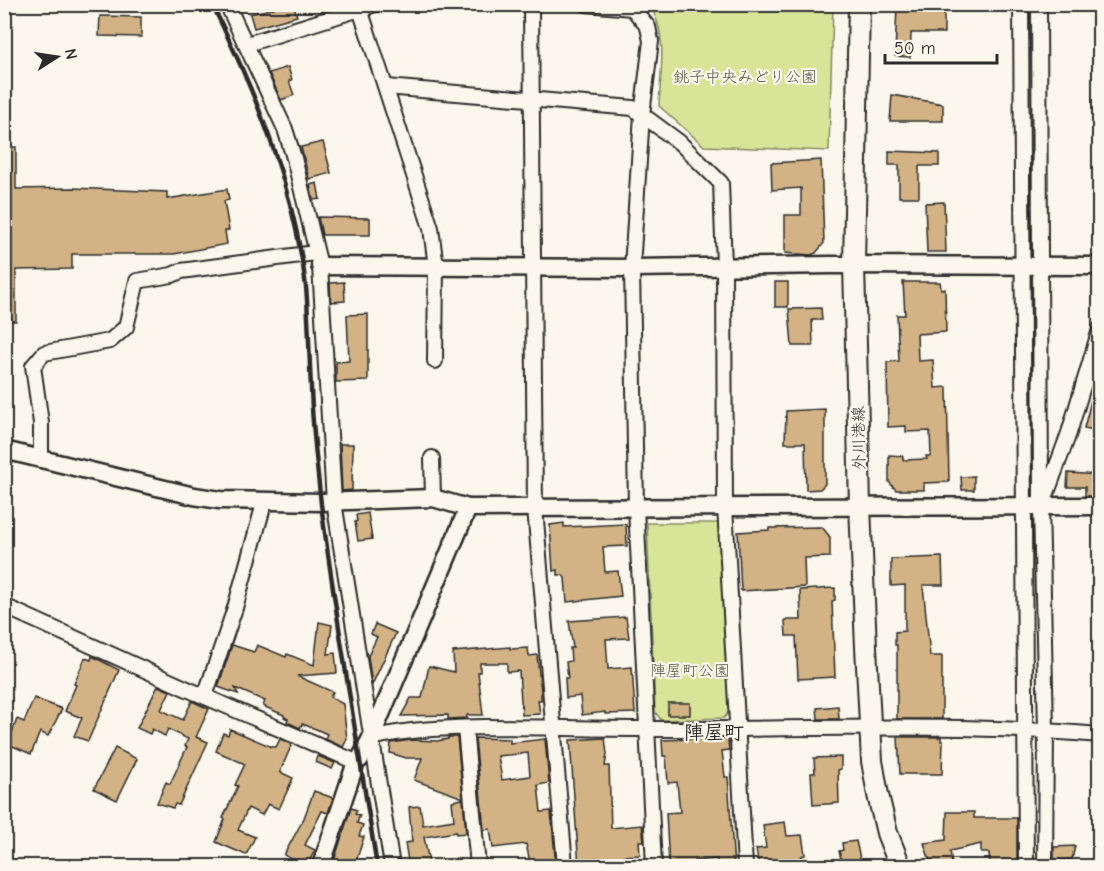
<svg xmlns="http://www.w3.org/2000/svg" width="1104" height="871" font-family="'Comic Neue','Klee One',sans-serif">
<rect width="100%" height="100%" fill="#fbf7ec"/>
<filter id="ink" filterUnits="userSpaceOnUse"><feTurbulence type="fractalNoise" baseFrequency=".0167" numOctaves="2"/><feDisplacementMap in="SourceGraphic" scale="12" xChannelSelector="R" yChannelSelector="G"/><feConvolveMatrix kernelMatrix="1 2 1 2 8 2 1 2 1" color-interpolation-filters="sRGB"/></filter>
<g filter="url(#ink)">
<g fill="#d8e598" stroke="#828862" stroke-width="1.5">
<path d="M649,5H833L829,151L704,146L659,106C660,74 669,33 649,5Z"/>
<path d="M647,523H719L729,712L724,718L661,720L655,712Z"/>
</g>
<g fill="#d3b386" stroke="#2b2b2b" stroke-width="1.5" fill-rule="evenodd">
<path d="M273,4H293L297,16L254,28L250,14L274,8Z"/>
<path d="M897,4H929V7H944V33H911L910,57L895,56Z"/>
<path d="M100,16L141,17V37L99,36Z"/>
<path d="M288,67L292,80L289,81L294,95L281,100L269,73Z"/>
<path d="M892,95L943,104V121H890Z"/>
<path d="M323,142L331,173L309,179L301,147Z"/>
<path d="M4,147H16V189L72,188L167,192V199L227,189L229,200L224,201L229,230L225,231L227,244L174,254H72V269L16,270V321H4Z"/>
<path d="M889,151L939,153V166H919V197H899V165H889Z"/>
<path d="M821,160L824,243L816,253L811,255L785,253V215H801V188L772,190L771,163Z"/>
<path d="M317,183L320,199L313,200L310,185Z"/>
<path d="M944,202L946,252H927L925,203Z"/>
<path d="M318,217L370,218V235H322Z"/>
<path d="M344,282L345,301L331,302L330,283Z"/>
<rect x="775" y="282" width="13" height="25"/>
<path d="M903,282H940L941,289H945L946,332L917,334L918,361L933,360L935,388L947,387L949,482L924,483V490H896L889,482V455L903,456V460L927,459L926,456H931L930,431L906,432V426L888,427L887,362L899,361L897,315H905Z"/>
<path d="M821,308L822,320H812L813,346H792L789,309Z"/>
<path d="M368,314V381L336,382V362L349,361L347,315Z"/>
<path d="M1096,381H1100V431L1084,428Z"/>
<path d="M825,409V484L820,489L806,490L805,443H785L786,411Z"/>
<path d="M340,444H353L352,490L342,491Z"/>
<path d="M1068,473L1100,475L1099,496H1085V487H1067Z"/>
<path d="M974,476V490H962L961,477Z"/>
<path d="M368,513L372,539L358,541L355,522L357,521L356,515Z"/>
<path d="M564,523V527L626,524L627,546L603,547L605,572L618,571L621,596L567,602L565,578L563,575H558V570L553,571L550,525Z"/>
<path d="M822,527L830,537V557L804,558L805,587L741,591L738,532L769,530V528Z"/>
<path d="M942,557L943,585H923L930,656H942V719H897V645H895V632L905,631V585L891,586V559Z"/>
<path d="M835,588V600L832,601L835,677L798,679L796,636H786L785,620H801L800,590Z"/>
<path d="M626,617L629,638L606,639L608,669L632,667L635,713L605,714V712L582,715L580,696L566,698L565,678H568L566,662L571,661L570,648H573L569,621Z"/>
<path d="M319,622L332,625L328,654L335,653L337,673L297,676L333,692L330,697L343,704L347,739L343,747L325,739L327,734L316,729L302,724L300,728L287,722L288,719L284,717V715L263,706L265,701L235,688L238,694L218,687L232,645L254,652L257,645L286,657L287,654L314,665Z"/>
<path d="M375,624L396,633L372,685L368,656L377,637L371,634Z"/>
<path d="M510,647V649L528,648L529,656L537,655L541,691V700H538L540,714L522,715L519,671L507,672V663H480V672H478L483,715H467V718L448,719V715L401,716L411,698H422L429,666L454,672L453,652Z"/>
<path d="M92,656L119,670L88,741L74,736L82,718L65,711L76,685L74,684L85,658L91,660Z"/>
<path d="M158,686L170,691L161,710L183,720L192,701L209,709L196,737L208,742L179,805L175,804L173,808L157,803L166,782L170,784L187,747L185,746L188,739L168,729L165,736L152,729L150,734L137,728Z"/>
<path d="M34,698L62,709L48,736L40,732L31,754L8,744L17,719L24,722Z"/>
<rect x="668" y="703" width="22" height="12"/>
<path d="M838,706L839,719H818L817,708Z"/>
<path d="M230,729L272,747H276L280,739L292,744L280,772L293,778L279,809L268,804L262,815L248,808L238,830L255,837L246,855L216,842L225,819L223,818L238,786L235,785L245,764L216,751L223,733L228,735Z"/>
<path d="M448,737H457L463,798L414,780L422,758H406L390,753L391,743L411,740L437,741L448,739Z"/>
<path d="M898,737H941V741H943L942,774H900Z"/>
<path d="M475,738L510,739V743L545,739L549,783L538,785L541,812L551,811L556,867H531L526,844L493,848L490,829L484,830ZM528,753L530,776L502,780L498,756Z"/>
<path d="M605,738L607,754L605,766H609L611,828L642,825L644,841H639L640,855L623,856L624,864L613,865V867H579L570,740Z"/>
<path d="M725,738L728,740L729,750L722,751L725,777H728L734,867H717V859L694,861V864L669,866L666,813L680,812L677,782L668,783L666,756H663L662,740Z"/>
<path d="M115,748L137,759L117,800L94,789Z"/>
<path d="M318,756L335,763L332,769L316,762Z"/>
<path d="M841,757V769L838,770L839,803L813,805L811,773H815L814,758Z"/>
<path d="M314,791L333,798L328,813L322,811L305,845L315,850L306,867L284,855L304,818Z"/>
<path d="M463,799L466,833L456,834V832L424,837L430,867H409L405,843L412,842L409,807L420,806L423,825L454,820L452,801Z"/>
<path d="M351,808L357,810L355,814L360,815L357,823L363,825L359,836L364,837L354,867H332Z"/>
<path d="M947,812H974V818H1017V867H990L989,853H981V844L950,851L952,864L946,867H932L924,843L946,840Z"/>
<path d="M785,822L787,836L802,835L805,855L801,856L805,867H759L756,849L766,848L763,825Z"/>
<path d="M856,841L862,867H843L839,851L843,850L842,843Z"/>
<path d="M1075,846L1072,859L1054,861V847Z"/>
</g>
<g fill="none" stroke-linecap="round" stroke-linejoin="round">
<g stroke="#2b2b2b" stroke-width="18">
<g id="minor">
<path d="M227,4L285,129L294,158L320,266L334,502L392,866"/>
<path d="M531,4L535,508L565,866"/>
<path d="M586,4L632,8"/>
<path d="M629,4L648,27L651,41L642,115L632,268L636,507L654,866"/>
<path d="M1021,4L1026,866"/>
<path d="M1039,4L1041,505L1046,730L1045,866"/>
<path d="M360,9L431,228L436,267L435,361"/>
<path d="M247,44L376,4"/>
<path d="M386,87L633,108L679,142L721,183L724,267L725,506L745,866"/>
<path d="M432,458L433,498"/>
<path d="M41,460V423L33,366L44,353L110,341L126,327L137,281L172,275L181,271L315,253"/>
<path d="M1045,498L1069,433L1100,329"/>
<path d="M4,606L185,688L356,762"/>
<path d="M205,696L235,608L265,500"/>
<path d="M465,728L478,866"/>
<path d="M371,738C408,729 446,728 484,727C538,727 592,729 647,729C798,730 949,722 1100,735"/>
</g>
</g>
<g stroke="#2b2b2b" stroke-width="21">
<g id="tertiary">
<path d="M320,266L632,268L830,265L1100,266"/>
<path d="M4,450L194,496L220,500L321,502L433,498L468,508L1100,506"/>
<path d="M321,866L356,762L360,759L371,738L468,508"/>
</g>
</g>
<g stroke="#2b2b2b" stroke-width="24">
<path id="secondary" d="M859,4L854,265L860,506L866,647L872,761L878,795L887,833L900,866"/>
</g>
<use href="#minor" stroke="#fbf7ec" stroke-width="14"/>
<use href="#tertiary" stroke="#fbf7ec" stroke-width="16"/>
<use href="#secondary" stroke="#fbf7ec" stroke-width="20"/>
<path stroke="#2b2b2b" stroke-width="4.5" d="M212,4C256,94 294,187 306,287C309,320 309,354 311,387C312,425 317,465 321,504C337,625 358,746 377,866"/>
</g>
</g>
<g text-anchor="middle" stroke-width="4.5" stroke-linejoin="round" paint-order="stroke">
<g font-size="16" fill="#565a46" stroke="#fbf7ec">
<text x="745" y="82">銚子中央みどり公園</text>
<text x="690" y="676">陣屋町公園</text>
</g>
<g font-size="16" fill="#2b2b2b" stroke="#fbf7ec">
<text transform="translate(858 438) rotate(-91)" y="6">外川港線</text>
</g>
<g font-size="20" font-weight="bold" fill="#2b2b2b" stroke="#fbf7ec">
<text x="714" y="739">陣屋町</text>
</g>
</g>
<rect width="1104" height="871" fill="none" stroke="#fbf7ec" stroke-width="24"/>
<rect x="12" y="12" width="1080" height="847" fill="none" stroke="#2b2b2b" stroke-width="2" filter="url(#ink)"/>
<g transform="translate(57 57) rotate(78)" stroke="#fbf7ec" stroke-width="4.5" paint-order="stroke">
<path d="M0-4.5L10 22L0 15L-10 22Z" fill="#2b2b2b"/>
<text y="-9" font-size="16" font-weight="bold" text-anchor="middle" fill="#2b2b2b">N</text>
</g>
<path d="M885 54v9h112v-9" fill="none" stroke="#2b2b2b" stroke-width="3"/>
<text x="894" y="54" font-size="18" fill="#2b2b2b" stroke="#fbf7ec" stroke-width="4.5" paint-order="stroke">50 m</text>
</svg>
